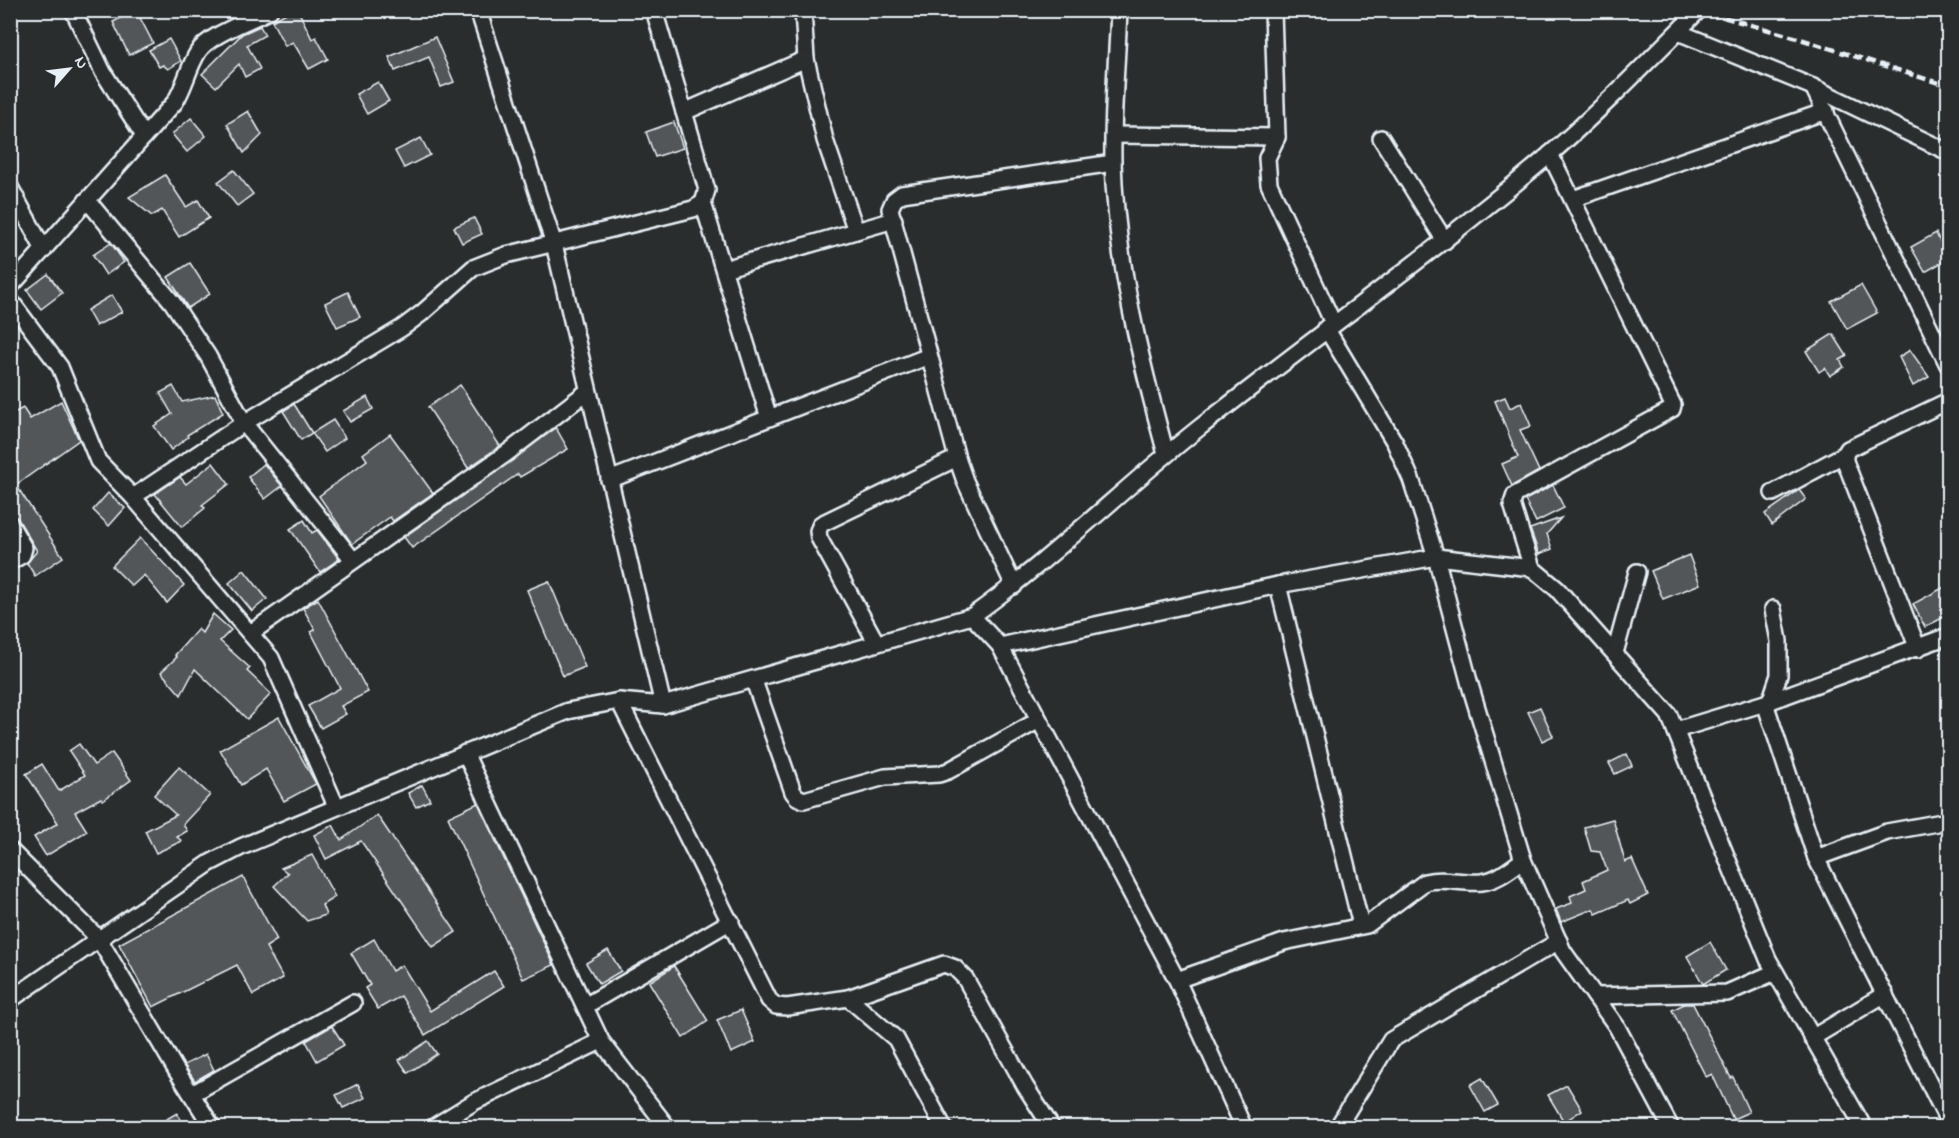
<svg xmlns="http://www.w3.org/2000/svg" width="1959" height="1138" font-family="'Indie Flower',sans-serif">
<rect width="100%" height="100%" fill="#2a2d2e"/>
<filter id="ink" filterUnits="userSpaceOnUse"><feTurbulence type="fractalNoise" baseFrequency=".0167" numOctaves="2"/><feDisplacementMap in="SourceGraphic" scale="12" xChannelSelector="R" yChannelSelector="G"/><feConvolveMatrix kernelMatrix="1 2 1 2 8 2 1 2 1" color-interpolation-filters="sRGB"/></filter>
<g filter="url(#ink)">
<g fill="#535759" stroke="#e8f1f8" stroke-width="1.5">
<path d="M136,10L153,43L129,55L113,22Z"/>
<path d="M291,10H298L312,39L316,37L328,59L309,69L293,42L285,46L272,21Z"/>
<path d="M260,26L265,35L247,45L260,69L245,77L239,64L216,87L202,74L242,34Z"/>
<path d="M435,37L454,82L441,87L429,57L395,71L389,57Z"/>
<path d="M169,39L181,61L168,69L163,65L159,67L149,50Z"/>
<path d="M378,82L389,101L367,114L356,94Z"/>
<path d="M248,111L262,135L244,153L227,124Z"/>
<path d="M191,118L206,136L187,152L172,134Z"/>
<path d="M674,122L683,148L655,157L646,132Z"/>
<path d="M421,138L430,155L404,168L395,151Z"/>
<path d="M234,170L253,194L237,206L218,182Z"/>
<path d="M165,175L186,207L198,200L209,218L179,237L162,210L152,216L129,197Z"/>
<path d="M474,218L482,234L462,243L454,227Z"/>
<path d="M1936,233L1948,259L1925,272L1911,247Z"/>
<path d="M111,243L124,262L106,275L93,255Z"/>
<path d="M190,263L210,294L188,308L168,277Z"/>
<path d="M48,274L62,293L41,309L27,290Z"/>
<path d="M1861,285L1877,313L1847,329L1831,301Z"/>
<path d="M348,292L360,317L337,327L325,303Z"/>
<path d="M112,295L122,312L96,326L87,310Z"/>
<path d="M1833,334L1847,356L1840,360L1844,367L1830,376L1825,368L1819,372L1806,351Z"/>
<path d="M1910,350L1929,377L1913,386L1899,357Z"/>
<path d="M460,385L500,446L468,468L428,407Z"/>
<path d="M173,386L182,402L215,395L223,413L187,435L188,437L171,450L154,426L172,414L160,393Z"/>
<path d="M367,397L373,409L350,422L343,411Z"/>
<path d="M1505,397L1510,408L1521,403L1531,426L1520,430L1539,471L1512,486L1502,464L1518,457L1495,401Z"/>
<path d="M61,401L79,440L16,485L63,557L35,576L27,563L37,551L18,519L10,511V415L23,408L30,419Z"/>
<path d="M294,404L312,433L301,440L283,411Z"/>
<path d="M333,420L345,438L325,452L312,433Z"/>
<path d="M556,428L568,449L520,477L518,474L412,548L404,537Z"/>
<path d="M390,434L433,493L393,521L390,517L352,544L319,496L367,460L363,454Z"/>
<path d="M213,463L229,484L202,505L205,508L182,527L155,494L180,477L186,484Z"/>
<path d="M264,464L282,486L265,499L248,477Z"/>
<path d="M1553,485L1564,508L1536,522L1525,500Z"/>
<path d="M1799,490L1806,499L1772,525L1765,514Z"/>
<path d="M108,493L125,508L109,526L93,510Z"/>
<path d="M1561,518L1547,534L1552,549L1539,554L1530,529Z"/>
<path d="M304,520L312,533L317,530L339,559L320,572L290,529Z"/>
<path d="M140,538L184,585L167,603L144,575L132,586L112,566Z"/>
<path d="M1689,555L1700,584L1663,599L1651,571Z"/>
<path d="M244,570L267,599L252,611L229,583Z"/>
<path d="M549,581L585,667L563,676L527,590Z"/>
<path d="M1948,585V615L1925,627L1913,604Z"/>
<path d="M318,599L368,692L341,706L346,714L321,728L308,706L340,688L311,632L315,630L303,608Z"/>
<path d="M213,614L231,630L220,641L250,668L247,671L271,694L247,719L195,669L181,695L161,672L177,657L175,655L198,629L202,633Z"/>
<path d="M1540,707L1553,736L1542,741L1528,712Z"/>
<path d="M279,717L316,784L284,801L266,769L241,785L220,750Z"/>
<path d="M79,744L94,765L112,753L131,780L103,800L101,798L75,812L87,831L46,856L34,837L58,823L26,774L42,764L59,791L85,775L69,751Z"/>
<path d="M1627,754L1632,766L1615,774L1609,763Z"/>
<path d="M179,767L210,795L183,824L187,831L177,837L182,841L156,853L145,831L176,815L154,795Z"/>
<path d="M422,785L430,800L416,807L408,793Z"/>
<path d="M478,803L554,965L523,979L448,817Z"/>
<path d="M377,815L456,932L433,947L361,841L326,859L314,835L333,825L341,840Z"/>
<path d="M1613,819L1625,862L1632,859L1648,895L1630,904L1628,900L1596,914L1593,909L1561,922L1556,909L1572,903L1570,896L1586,889L1583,881L1607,870L1600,852L1591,851L1584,827Z"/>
<path d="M312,855L335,897L322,905L326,915L307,921L274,886L288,873L281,868Z"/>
<path d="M243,877L277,940L266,947L283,978L253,995L237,965L153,1007L119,944Z"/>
<path d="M374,939L392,971L402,965L430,1011L494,971L504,986L425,1035L401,996L378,1009L365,988L370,985L351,953Z"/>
<path d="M1710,942L1726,970L1703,984L1687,956Z"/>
<path d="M608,950L621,971L599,984L586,963Z"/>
<path d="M674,966L708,1021L683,1038L649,982Z"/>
<path d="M1684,1004H1693L1731,1078L1733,1077L1749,1112L1733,1119L1712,1074L1706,1077L1672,1010Z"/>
<path d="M741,1010L755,1042L731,1053L717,1020Z"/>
<path d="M332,1026L344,1045L317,1061L306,1041Z"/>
<path d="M428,1041L437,1054L408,1073L399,1060Z"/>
<path d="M206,1054L214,1070L195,1081L184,1065Z"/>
<path d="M1482,1078L1498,1105L1485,1112L1470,1085Z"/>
<path d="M358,1084L365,1098L343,1108L336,1095Z"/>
<path d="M1567,1085L1582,1110L1564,1122L1548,1095Z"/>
<path d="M177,1113L185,1128H151Z"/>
</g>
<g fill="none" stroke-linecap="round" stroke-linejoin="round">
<g stroke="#e8f1f8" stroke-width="20">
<g id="street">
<path d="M73,10L103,72L144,136"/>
<path d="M478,10L554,244L663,705"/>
<path d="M654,10L707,190L703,203L769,418"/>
<path d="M803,10L806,59L825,140L856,231"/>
<path d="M1119,10C1117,61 1112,112 1113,162C1116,262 1140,358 1166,454"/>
<path d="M1678,32L1813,87L1948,152"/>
<path d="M1813,87L1948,365"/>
<path d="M684,112L806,59"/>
<path d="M1114,135L1277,137L1273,10"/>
<path d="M1277,137L1267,158L1269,184L1333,323"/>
<path d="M1381,138L1445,241"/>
<path d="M10,187L44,250"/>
<path d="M1573,199L1826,111"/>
<path d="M87,200L172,302L208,356L244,423L353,560"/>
<path d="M724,269L894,220"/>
<path d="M10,287L175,102C185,86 188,68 198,52C208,35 252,20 270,10"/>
<path d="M10,300L60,367L98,461L133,497L271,658L336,806"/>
<path d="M1326,328L1395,443L1411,479L1436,557L1470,685L1523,860L1563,951L1617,1027L1671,1128"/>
<path d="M1845,454V461L1918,649"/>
<path d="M609,480L929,356"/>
<path d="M1773,493L1845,454L1848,449L1948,401"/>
<path d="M133,497L244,423L402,328L422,313L473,268L506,255L693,209L703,203"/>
<path d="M10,524L24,548L22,555L10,562"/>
<path d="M1532,568L1512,504L1515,495L1672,409L1673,405L1550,154"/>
<path d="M1278,585L1360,921L1363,924"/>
<path d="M1014,586L965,481L957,458L890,209L894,200L902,194L1113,163"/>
<path d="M972,616L1000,646L1177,980L1244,1128"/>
<path d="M252,632L507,453L588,391"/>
<path d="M876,642L819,538L818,531L821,524L957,458"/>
<path d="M1000,646L1278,585L1436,557L1532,568L1557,589L1669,715L1768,959L1864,1128"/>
<path d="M1615,653L1637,572"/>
<path d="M754,681L793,792L797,797L804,800L885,777L939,774L948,771L1039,720"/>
<path d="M619,701L769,1000L776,1006L787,1007L848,998L944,964L955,968L965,978L1025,1086L1052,1128"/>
<path d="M1770,702L1779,675V641L1773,609"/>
<path d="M1765,703L1816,858L1948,1121"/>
<path d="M1676,730L1765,703L1948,636"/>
<path d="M465,753L601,1041L668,1128"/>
<path d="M10,850L99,939L176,1070L213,1128"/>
<path d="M1816,858L1887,832L1948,821"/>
<path d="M1177,980L1284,942L1367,925L1425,882C1444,877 1463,884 1482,882C1498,880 1510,869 1523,860"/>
<path d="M1595,996L1727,993L1775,972"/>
<path d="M848,998L896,1039L944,1128"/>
<path d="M10,1000L210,863L241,847L568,711L619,701L663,705L972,616C1052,559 1122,489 1199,428C1315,337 1436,251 1548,156C1601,110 1650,59 1699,10"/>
<path d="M585,1006L731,921"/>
<path d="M1812,1038L1885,994"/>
<path d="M192,1094L353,1003"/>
<path d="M432,1128L474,1102L601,1041"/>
<path d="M1337,1128L1391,1040L1559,941"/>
</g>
</g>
<use href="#street" stroke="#2a2d2e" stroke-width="15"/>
<path stroke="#e8f1f8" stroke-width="4.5" stroke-dasharray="9 4.5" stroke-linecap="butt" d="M1698,10L1794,37L1948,86"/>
</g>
</g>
<rect width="1959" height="1138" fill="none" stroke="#2a2d2e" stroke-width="36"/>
<rect x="18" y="18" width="1923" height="1102" fill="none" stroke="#e8f1f8" stroke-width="2" filter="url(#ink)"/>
<g transform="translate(69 69) rotate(62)" stroke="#2a2d2e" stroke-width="4.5" paint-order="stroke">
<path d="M0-4.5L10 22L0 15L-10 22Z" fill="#e8f1f8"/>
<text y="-9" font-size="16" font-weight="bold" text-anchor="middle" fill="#e8f1f8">N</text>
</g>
</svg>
